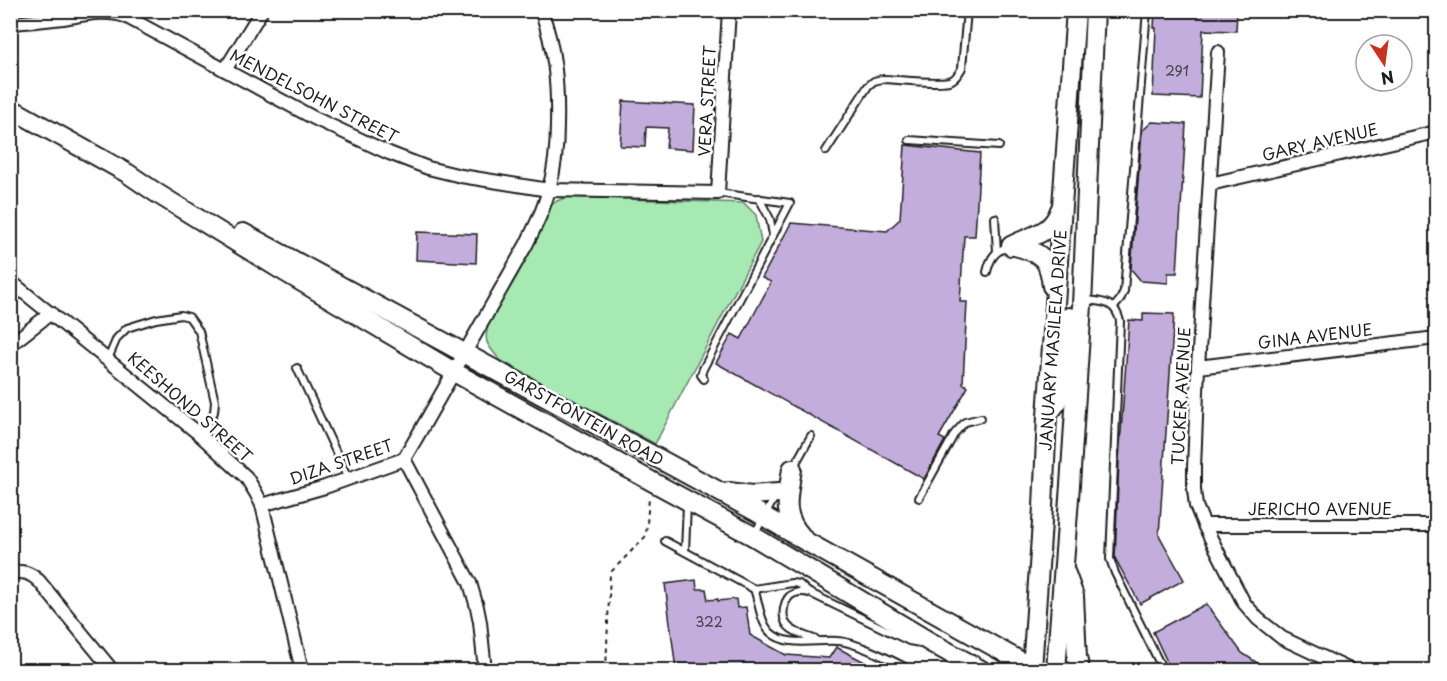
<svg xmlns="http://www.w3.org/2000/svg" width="1447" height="681" font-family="'Playpen Sans',sans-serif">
<rect width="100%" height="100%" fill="#fff"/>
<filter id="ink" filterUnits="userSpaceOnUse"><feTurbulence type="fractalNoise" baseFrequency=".0167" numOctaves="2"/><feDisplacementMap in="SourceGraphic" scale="12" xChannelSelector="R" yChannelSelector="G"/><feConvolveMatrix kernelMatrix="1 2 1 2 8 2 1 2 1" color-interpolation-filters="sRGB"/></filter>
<g filter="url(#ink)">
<path fill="#a6e9b3" stroke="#618268" stroke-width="1.5" d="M567,197L744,203L756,215L761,242L655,444L500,360C485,343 483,341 490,319L540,233L549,207L557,201Z"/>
<g fill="#c3addc" stroke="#1c1c1c" stroke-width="1.5">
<path d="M1155,10H1237L1236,31L1203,30L1200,98L1153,96L1156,28H1154Z"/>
<path d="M623,101L695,105L693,150L666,148L668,128L646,127L645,147L620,146Z"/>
<path d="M1152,122L1186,124L1177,273H1168V283L1141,281L1131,269L1142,131Z"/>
<path d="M905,145L980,153L975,236H964L960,302H967L963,383L968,387L939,437L945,440L924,479L716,363L732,334L741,339L771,282L762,278L791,223L887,231L900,219Z"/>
<path d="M417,232L477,234L476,263L416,260Z"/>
<path d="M1143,313L1174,314L1159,535L1184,580L1140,604L1115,558L1119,460L1129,320L1143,321Z"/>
<path d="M696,580L697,589H706L708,600L718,599V601L736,599L737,608L746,607L750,635L786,655L829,658L836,647L880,670H676L665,584Z"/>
<path d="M1206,604L1242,653L1268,670H1171L1153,632Z"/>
</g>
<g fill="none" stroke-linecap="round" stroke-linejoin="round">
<g stroke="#1c1c1c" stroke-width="10">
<g id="service">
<path d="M909,140L999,146"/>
<path d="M826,151L868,86L874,81L882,79C896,79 942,85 952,80C957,77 959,73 962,68L967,10"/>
<path d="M759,198L770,219L773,235"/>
<path d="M995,218L997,252"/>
<path d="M987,272C990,259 994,251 1008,247"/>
<path d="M1086,300C1103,302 1115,301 1120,321L1110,559L1115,573L1163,670"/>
<path d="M1114,307L1120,300L1124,291L1147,10"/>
<path d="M108,359L117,338L127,328L156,319L181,315L189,317L199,331L215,402L214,412L201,435"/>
<path d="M297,368L348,478"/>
<path d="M704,379L701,375L703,369L790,203L718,193"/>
<path d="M793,468L811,436"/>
<path d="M919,498L955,433L965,422L981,418"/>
<path d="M754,535L775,497"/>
<path d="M665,541L754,589L792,583L799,584L809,593"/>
<path d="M685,551L687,504"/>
<path d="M754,589C759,602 760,622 770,632C786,648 817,639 838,641C857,642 893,661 911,670"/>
<path d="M819,641C810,637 795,634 788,626C780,617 783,597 795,593C800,591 805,592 810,593L909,641L920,643"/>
</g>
</g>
<g stroke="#1c1c1c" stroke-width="16">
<g id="minor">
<path d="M10,23C28,22 46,20 63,18C83,15 105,9 125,16L314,118L389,153L428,168L461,176L549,190L718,193L729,10"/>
<path d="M1218,52L1198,367L1194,468V490L1196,506L1204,525L1244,603L1258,619L1282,638L1350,670"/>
<path d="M225,70L262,10"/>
<path d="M1210,184L1436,132"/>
<path d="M10,281L198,433L246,477L256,493L262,505L302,670"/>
<path d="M10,345L51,313"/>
<path d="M1198,367L1436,338"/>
<path d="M404,459L470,583L477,607L480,622L485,670"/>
<path d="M262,505L325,487L404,459L418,435L526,245C535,227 544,209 549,189C555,168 557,147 557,125C558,85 555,48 541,10"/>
<path d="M1204,525H1436"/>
<path d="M10,573C23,570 30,573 39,581L112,670"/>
</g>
</g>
<g stroke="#1c1c1c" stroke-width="22">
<g id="secondary">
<path d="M10,108L127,173L158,194L280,269L454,372L651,481L753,536L930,642L981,670"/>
<path d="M243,233L755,511L807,542L1036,670"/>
<path d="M1011,246C1033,234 1051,235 1060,210"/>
<path d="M1015,246C1041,253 1049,257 1052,286"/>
<path d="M1048,414L1058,401L1062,390L1069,317"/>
<path d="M792,469C788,497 781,514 802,537"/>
<path d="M729,492L752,495L778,493"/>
<path d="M1066,574L1074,596L1077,658L1080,670"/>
<path d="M1032,670L1043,507L1047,416L1076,10"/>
<path d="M1056,670L1070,485L1082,305L1095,10"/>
</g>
</g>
<path stroke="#1c1c1c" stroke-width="2" stroke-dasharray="4.5 4.5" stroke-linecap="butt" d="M606,670L610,573L646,536L649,498"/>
<use href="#service" stroke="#fff" stroke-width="6"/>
<use href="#minor" stroke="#fff" stroke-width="12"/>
<use href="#secondary" stroke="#fff" stroke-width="18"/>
</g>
</g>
<g text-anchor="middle" stroke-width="5" stroke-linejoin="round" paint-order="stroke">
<g font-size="14" fill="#46404c">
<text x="1177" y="76">291</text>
<text x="709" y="627">322</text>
</g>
<g font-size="16" fill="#1c1c1c" stroke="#fff">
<text transform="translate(314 96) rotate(27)" y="6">MENDELSOHN STREET</text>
<text transform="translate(707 101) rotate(-87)" y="6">VERA STREET</text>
<text transform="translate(1320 142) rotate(-13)" y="6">GARY AVENUE</text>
<text transform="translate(1315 336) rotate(-7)" y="6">GINA AVENUE</text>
<text transform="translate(1053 340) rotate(-86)" y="6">JANUARY MASILELA DRIVE</text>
<text transform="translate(1181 396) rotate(-87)" y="6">TUCKER AVENUE</text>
<text transform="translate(190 407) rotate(41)" y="6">KEESHOND STREET</text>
<text transform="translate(584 418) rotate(29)" y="6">GARSTFONTEIN ROAD</text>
<text transform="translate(341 462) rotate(-19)" y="6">DIZA STREET</text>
<text x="1320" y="515">JERICHO AVENUE</text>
</g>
</g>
<rect width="1447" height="681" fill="none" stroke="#fff" stroke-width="36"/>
<rect x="18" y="18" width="1411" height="645" fill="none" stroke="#1c1c1c" stroke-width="2" filter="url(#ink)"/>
<g transform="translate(1384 63) rotate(167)"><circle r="28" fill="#ffffff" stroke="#a4a4a4" stroke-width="1.5"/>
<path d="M0-4.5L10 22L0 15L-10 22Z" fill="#c8321e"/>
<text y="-9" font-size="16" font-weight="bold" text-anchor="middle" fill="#1c1c1c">N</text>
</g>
</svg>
